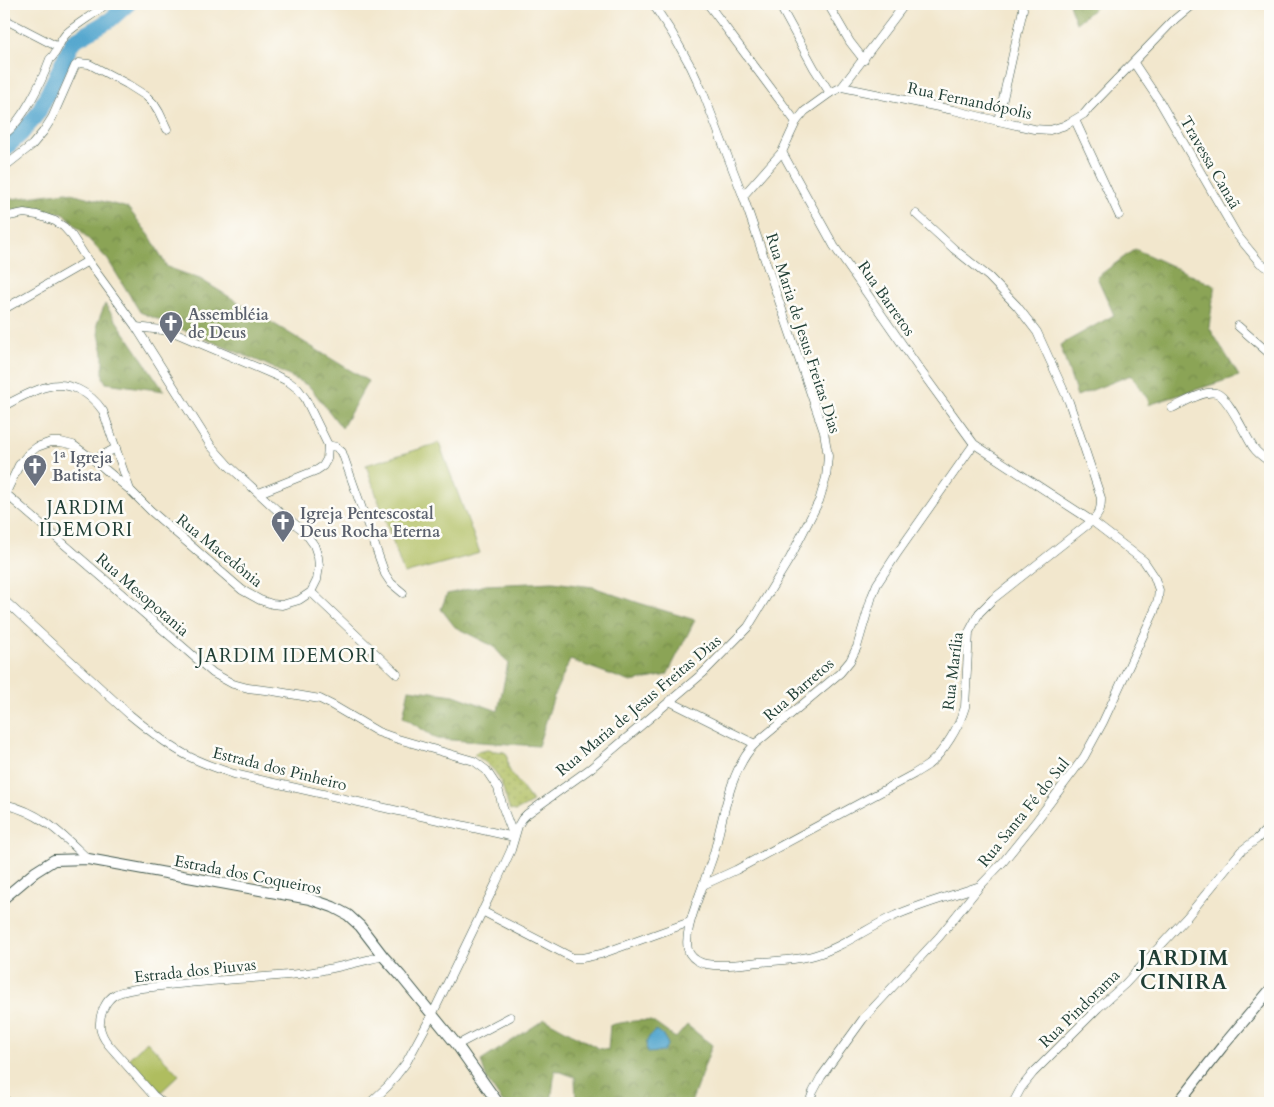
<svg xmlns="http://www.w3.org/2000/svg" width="1274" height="1107" font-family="Cardo,serif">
<defs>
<pattern id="grass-dots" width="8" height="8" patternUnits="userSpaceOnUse" patternTransform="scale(1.25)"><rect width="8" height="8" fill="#afbd5f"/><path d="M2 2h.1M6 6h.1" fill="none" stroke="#8e9b4f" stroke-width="1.8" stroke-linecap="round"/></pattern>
<pattern id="forest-crowns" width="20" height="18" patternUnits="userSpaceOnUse" patternTransform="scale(1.25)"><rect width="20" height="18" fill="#8ba456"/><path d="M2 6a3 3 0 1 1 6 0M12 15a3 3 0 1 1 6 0" fill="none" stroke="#718748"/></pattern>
</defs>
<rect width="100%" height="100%" fill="#fdfcf7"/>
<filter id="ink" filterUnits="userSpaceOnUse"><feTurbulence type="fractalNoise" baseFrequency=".02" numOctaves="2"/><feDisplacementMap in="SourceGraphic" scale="10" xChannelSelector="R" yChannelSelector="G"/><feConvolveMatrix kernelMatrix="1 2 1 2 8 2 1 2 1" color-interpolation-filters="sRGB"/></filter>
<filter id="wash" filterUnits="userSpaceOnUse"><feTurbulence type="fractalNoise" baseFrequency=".0096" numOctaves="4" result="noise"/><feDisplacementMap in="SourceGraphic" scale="20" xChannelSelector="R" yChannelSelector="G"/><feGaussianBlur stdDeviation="1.12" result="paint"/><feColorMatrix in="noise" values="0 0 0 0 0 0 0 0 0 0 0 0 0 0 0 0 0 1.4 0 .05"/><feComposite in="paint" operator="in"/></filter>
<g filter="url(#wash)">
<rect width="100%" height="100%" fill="#f2e7cd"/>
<path fill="url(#grass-dots)" stroke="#677d4a" d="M487,750L504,752L507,754L508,767L511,773L533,802L516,811L510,810C507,805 507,800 505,795C499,772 492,767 474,754L477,752Z"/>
<g fill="url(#forest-crowns)" stroke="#557045">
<path d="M1069,4H1100L1076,23Z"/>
<path d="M67,192L128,208L150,236L167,267L200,279L368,381L342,428L309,386L263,363L140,312L108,260L65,214L30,208L4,212V200Z"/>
<path d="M1135,249L1215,286L1209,327L1239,376L1148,405L1149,401L1131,375L1077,396L1060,345L1114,315L1097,277Z"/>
<path d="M105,304L164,391L106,383L103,377V353L97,324Z"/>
<path d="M553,582L593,587L639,603L695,620L667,675L631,682L570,660L555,693L538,746L437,739L403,717L409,689L454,695L498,711L508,663L493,646L455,627L441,609L447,594L486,585Z"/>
<path d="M545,1019L598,1048L608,1050L610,1025C620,1023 640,1019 650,1021C653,1021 670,1035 676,1038L687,1025L712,1045L691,1103H576L575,1077L555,1070L551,1103H503L487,1080L481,1061Z"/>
</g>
<g fill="#afbd5f" stroke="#677d4a">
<path d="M439,443L480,553L404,574L366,465Z"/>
<path d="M147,1041L179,1075L161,1092L129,1058Z"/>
</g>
<path fill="#52a6ce" stroke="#387281" d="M656,1030L664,1037L668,1044L663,1052L647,1053C645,1041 647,1038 656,1030Z"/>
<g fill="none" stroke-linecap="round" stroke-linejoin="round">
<path stroke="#52a6ce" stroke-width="16" d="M4,150L21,134L38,113L73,41L110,20L128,4"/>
</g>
</g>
<g filter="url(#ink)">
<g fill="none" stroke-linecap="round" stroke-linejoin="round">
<g stroke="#3f564b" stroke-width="9">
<g id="minor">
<path d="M708,4L796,122"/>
<path d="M779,4L814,68L830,93"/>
<path d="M828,4L850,42L864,60"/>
<path d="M4,19L58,47"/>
<path d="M1134,63L1160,102L1237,235L1260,263L1270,269"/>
<path d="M842,87L905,4"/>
<path d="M1075,120L1119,215"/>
<path d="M998,121L1022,14L1023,9L1022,4"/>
<path d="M4,135C24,119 41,83 50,59C58,53 59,40 67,33C79,22 94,15 106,4"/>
<path d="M782,152L834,246L918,367L974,444L1092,521L1144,561L1154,576L1159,590L1158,599L1154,612L1103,722L1084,757L1037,820L1003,862L980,886L939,937L863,1019L821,1077L813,1092L809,1103"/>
<path d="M4,167L32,145L43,132L52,118L75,66L79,63L89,64L127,84L146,96L154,104L159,112L167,129"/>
<path d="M743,196L782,152L796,122L805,111L830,93L842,87L953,110L998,121L1034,129L1050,130L1063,126L1069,123L1084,114L1090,107L1175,19L1193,4"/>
<path d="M4,217L24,213L37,215L55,221L64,227L72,236L88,261L136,327L211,446L228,465L279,512L304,531L314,545L318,557L319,566L317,580L311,592L299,600L282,605L272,604L260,600L242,590L151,511L130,490L94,460L73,445L61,442H51L37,447L28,454L19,465L4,497"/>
<path d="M4,309L88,261"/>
<path d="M1238,326L1270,354"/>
<path d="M136,327L171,331L277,376L289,382L298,389L305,398L328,445L327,459L323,466L317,470L259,493"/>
<path d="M4,406C17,399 31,391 46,387C68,380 90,392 103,411L130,490"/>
<path d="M1172,408C1183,403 1204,390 1216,393C1228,396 1245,435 1253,447C1257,453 1264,458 1270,462"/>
<path d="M974,444L896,555L877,584L872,596L857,647L850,661L840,673L755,744C730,769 723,819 714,853C711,863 707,872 704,882C699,898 680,939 690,954C693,959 700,963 706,964C723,967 742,964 759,962C777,961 798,960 815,955C843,947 867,928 894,916C921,904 951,896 980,886"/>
<path d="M328,445L336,447L342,452L385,574L391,583L403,593"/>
<path d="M94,460L116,448"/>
<path d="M5,493L213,673L233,684L248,688L273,691L320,699L332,705L378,732L398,739L474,761L486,770L498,788L503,808L514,837"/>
<path d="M311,592L397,674"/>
<path d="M4,600L130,715C147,729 170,747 190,757C204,764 219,769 234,774L514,837"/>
<path d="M669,701L755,744"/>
<path d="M4,804C42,813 60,833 88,859"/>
<path d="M703,885L736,870L914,774C918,771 924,768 928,765C944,752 959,727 965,707L969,632L979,613L993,599L1092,521C1100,514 1101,508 1101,498L1069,402L1037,332L1017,306L989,277L954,249L916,214"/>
<path d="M482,911L573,958H582L601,954L690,922"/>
<path d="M457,1045L510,1017"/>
<path d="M4,1099L9,1103"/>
<path d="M163,1103L153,1095L108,1044C104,1039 101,1033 100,1027C99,1015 105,1000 116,994C129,988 146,988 161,986C206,980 252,979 298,974C327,971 355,963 383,956"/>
<path d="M370,1103L388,1086L406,1063L432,1015L496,883L511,850L518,826L522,819L527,814L591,768L703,673L748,627L790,558L819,501L826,478L828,456L824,432L743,196L704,95L691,67L672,33L653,4"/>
<path d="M1013,1103L1021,1088L1033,1073L1098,1008L1125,984L1187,917L1241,851L1257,839L1270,826"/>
</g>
</g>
<g stroke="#3f564b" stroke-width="12">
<g id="tertiary">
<path d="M4,898L35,872L54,860L88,859L310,899L333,907L348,915L360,926L383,956L400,975L457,1045L498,1103"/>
<path d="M1178,1103L1222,1047L1270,990"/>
</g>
</g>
<use href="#minor" stroke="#fff" stroke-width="8"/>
<use href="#tertiary" stroke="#fff" stroke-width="10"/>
</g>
</g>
<defs>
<g id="church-pin" transform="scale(1.25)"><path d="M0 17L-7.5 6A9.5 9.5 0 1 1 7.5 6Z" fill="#6b7280" stroke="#fdfcf7"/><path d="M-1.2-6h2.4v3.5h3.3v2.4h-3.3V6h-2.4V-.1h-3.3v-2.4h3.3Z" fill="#fff"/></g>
</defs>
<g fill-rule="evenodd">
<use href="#church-pin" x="171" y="323"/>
<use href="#church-pin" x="35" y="466"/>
<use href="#church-pin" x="283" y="522"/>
</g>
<g text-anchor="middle" stroke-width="5" stroke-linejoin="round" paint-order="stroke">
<g font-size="16" fill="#1f3d34" stroke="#fdfcf7">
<text transform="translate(970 100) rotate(12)" y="6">Rua Fernandópolis</text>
<text transform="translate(1211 162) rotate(60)" y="6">Travessa Canaã</text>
<text transform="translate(887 298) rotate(55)" y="6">Rua Barretos</text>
<text transform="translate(804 333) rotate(72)" y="6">Rua Maria de Jesus Freitas Dias</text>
<text transform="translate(220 550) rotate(39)" y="6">Rua Macedônia</text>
<text transform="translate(143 594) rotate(41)" y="6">Rua Mesopotania</text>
<text transform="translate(952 671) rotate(-83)" y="6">Rua Marília</text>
<text transform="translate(798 689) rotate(-41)" y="6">Rua Barretos</text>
<text transform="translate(638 705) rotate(-40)" y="6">Rua Maria de Jesus Freitas Dias</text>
<text transform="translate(280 768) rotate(14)" y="6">Estrada dos Pinheiro</text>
<text transform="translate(1023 812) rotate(-51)" y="6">Rua Santa Fé do Sul</text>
<text transform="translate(248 874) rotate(11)" y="6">Estrada dos Coqueiros</text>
<text transform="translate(195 970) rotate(-6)" y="6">Estrada dos Piuvas</text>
<text transform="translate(1079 1008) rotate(-44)" y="6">Rua Pindorama</text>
</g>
<g font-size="16" font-weight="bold" fill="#5b616d" stroke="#fdfcf7" text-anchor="start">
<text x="188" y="320">Assembléia<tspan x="188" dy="18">de Deus</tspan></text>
<text x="52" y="463">1ª Igreja<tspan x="52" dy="18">Batista</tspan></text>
<text x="300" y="519">Igreja Pentescostal<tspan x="300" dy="18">Deus Rocha Eterna</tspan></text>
</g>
<g font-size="19" letter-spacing="1" fill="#1f3d34" stroke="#fdfcf7">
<text x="86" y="514">JARDIM<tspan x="86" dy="22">IDEMORI</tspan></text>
<text x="287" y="662">JARDIM IDEMORI</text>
</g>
<g font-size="21" font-weight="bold" letter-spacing="1" fill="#1f3d34" stroke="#fdfcf7">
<text x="1184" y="965">JARDIM<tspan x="1184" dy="24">CINIRA</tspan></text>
</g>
</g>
<rect width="1274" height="1107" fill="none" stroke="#fdfcf7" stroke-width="20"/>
</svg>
